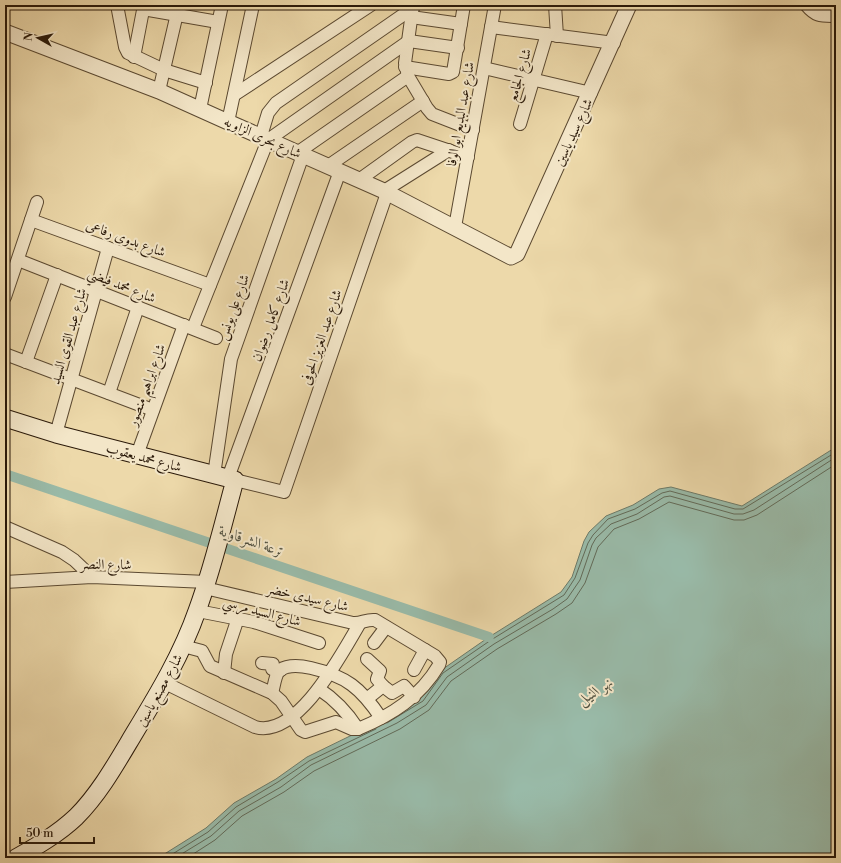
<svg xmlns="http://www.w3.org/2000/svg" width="841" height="863" font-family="'Libre Bodoni',Amiri,serif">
<rect width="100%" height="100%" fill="#edd9aa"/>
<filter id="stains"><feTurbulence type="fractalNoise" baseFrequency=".005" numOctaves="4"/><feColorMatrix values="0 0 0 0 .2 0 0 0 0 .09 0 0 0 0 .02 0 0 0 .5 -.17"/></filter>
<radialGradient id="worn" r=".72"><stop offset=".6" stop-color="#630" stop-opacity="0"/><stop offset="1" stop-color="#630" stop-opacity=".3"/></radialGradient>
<path fill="#99baa8" stroke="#6d7a68" d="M836,447V850L821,858H158L206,828L234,803L276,779L307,757L393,715L420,698L440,671L489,637L561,592L572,577L584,541L589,532L606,516L633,505L659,489L671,487L742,506Z"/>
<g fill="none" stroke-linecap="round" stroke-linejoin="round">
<g stroke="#626a58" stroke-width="1">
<path d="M387,723L423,701L443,673L491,640L564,595L575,578L588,543L593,535L608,519L635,509L662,493L670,491L735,509H743L836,452"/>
<path d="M166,858L208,832L236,807L278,782L309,761L376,729"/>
<path d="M175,858L211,836L239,811L281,787L311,765L397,723L426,705L447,677L494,644L553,609L567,599L580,580L592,545L596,538L611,524L637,514L664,497L670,496L734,514H743L754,510L836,457"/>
<path d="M187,858L215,840L242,816L284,792L314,771L400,729L429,710L451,681L497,649L556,614L572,603L585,583L598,547L614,529L639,519L669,502L734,520H744L757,515L836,464"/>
</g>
<path stroke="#99baa8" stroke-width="10" d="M5,474L489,637"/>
<g stroke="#5b4931" stroke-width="14">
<g id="minor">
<path d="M117,5L125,47L128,53L164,70L206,83"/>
<path d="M413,5L405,63L408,76L427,108L432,114L473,130"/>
<path d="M555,5L557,36"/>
<path d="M806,5C816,17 821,16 836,16"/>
<path d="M143,9L218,22"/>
<path d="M411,17L461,24"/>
<path d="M491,27L614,43"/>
<path d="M134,57L144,5"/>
<path d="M405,67L449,74L453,72L464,5"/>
<path d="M484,68L591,93"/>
<path d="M159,91L179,5"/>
<path d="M234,95L371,5"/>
<path d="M200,109L222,5"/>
<path d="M228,122L253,5"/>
<path d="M520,124L547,34"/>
<path d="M261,136L268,113L276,103L413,8"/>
<path d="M297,153L408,76"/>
<path d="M328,166L423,101"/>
<path d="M359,180L412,142L417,140L468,157"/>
<path d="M384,191L449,150"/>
<path d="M31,220L210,285"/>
<path d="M455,227L495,5"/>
<path d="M18,260L216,338"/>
<path d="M5,297L37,202"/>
<path d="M193,328L268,140L409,41L458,48"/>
<path d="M5,354L153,410"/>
<path d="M26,362L57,275"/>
<path d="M109,393L138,307"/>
<path d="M56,434L108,248"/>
<path d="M137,455L184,325"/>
<path d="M214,475L231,359L303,155"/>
<path d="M228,478L340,171"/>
<path d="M235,480L284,492L387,193"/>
<path d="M5,527L62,552L74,560L92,577"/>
<path d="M5,582L92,577L207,582"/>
<path d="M198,611L254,622L319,643"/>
<path d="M374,643L386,627"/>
<path d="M183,646L202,651L210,666L272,693L281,701L301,730L305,732L336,722L352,729H358C392,715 420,697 439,665L440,662L435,656L375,620C366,619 361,624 353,623L205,588"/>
<path d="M367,659L380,671L377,679L383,686"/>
<path d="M262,663L273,664L272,669L281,670"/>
<path d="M414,670L425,650"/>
<path d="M224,673L226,654L238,618"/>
<path d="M163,682L255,727C298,739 342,653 360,623"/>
<path d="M319,689C336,700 347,712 358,729"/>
<path d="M272,693C274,687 275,674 280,670C289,664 302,666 311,668C346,676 361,688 381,718"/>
<path d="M368,698L383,686L392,693L404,686L414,697"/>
</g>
</g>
<g stroke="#5b4931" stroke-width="17">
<path id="tertiary" d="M5,32L159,91L228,122L384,191L511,257L517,254L629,5"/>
</g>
<g stroke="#2a1909" stroke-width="19">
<path id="secondary" d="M5,418L56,434L235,480C223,524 213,568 197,611C182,654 158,694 135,732C117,762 100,793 76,817C58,834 37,846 16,858"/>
</g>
<use href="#minor" stroke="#f3e6c8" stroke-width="12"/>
<use href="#tertiary" stroke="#f3e6c8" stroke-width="15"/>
<use href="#secondary" stroke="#f3e6c8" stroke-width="17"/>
</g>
<g text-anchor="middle" stroke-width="4" stroke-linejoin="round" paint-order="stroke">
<g font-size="14" fill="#2a1909" stroke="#f3e6c8">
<text transform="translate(519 75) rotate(-74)" y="5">شارع الجامع</text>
<text transform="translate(460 114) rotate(-80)" y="5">شارع عبد البديع ابو الوفا</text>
<text transform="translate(573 132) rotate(-65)" y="5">شارع سيد ياسين</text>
<text transform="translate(263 137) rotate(24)" y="5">شارع بحرى الزاويه</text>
<text transform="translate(126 238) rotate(20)" y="5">شارع بدوى رفاعى</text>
<text transform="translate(122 285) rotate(22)" y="5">شارع محمد فيضي</text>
<text transform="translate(233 307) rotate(-70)" y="5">شارع على يونس</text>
<text transform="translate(270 320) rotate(-70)" y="5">شارع كامل رضوان</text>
<text transform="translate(68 336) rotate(-74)" y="5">شارع عبد القوى السيد</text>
<text transform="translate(321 337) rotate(-71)" y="5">شارع عبد العزيز الحوفى</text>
<text transform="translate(146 385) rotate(-70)" y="5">شارع ابراهيم منصور</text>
<text transform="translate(144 457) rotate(15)" y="5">شارع محمد يعقوب</text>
<text transform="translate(106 564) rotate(1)" y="5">شارع النصر</text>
<text transform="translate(308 597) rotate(13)" y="5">شارع سيدى خضر</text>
<text transform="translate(262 611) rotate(15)" y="5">شارع السيد مرسي</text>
<text transform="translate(159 690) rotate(-61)" y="5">شارع مصنع ياسين</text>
</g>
<g font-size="15" font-style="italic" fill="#515141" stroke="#f3e6c8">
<text transform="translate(252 541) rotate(19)" y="5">ترعة الشرقاوية</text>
<text transform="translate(595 691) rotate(-33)" y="5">نهر النيل</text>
</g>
</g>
<rect width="841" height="863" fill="none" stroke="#edd9aa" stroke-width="20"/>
<rect x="6" y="6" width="829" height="851" fill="none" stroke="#2a1909" stroke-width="2"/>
<rect x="10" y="10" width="821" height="843" fill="none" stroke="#2a1909"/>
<g transform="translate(38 38) rotate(278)" stroke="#f3e6c8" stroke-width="3" paint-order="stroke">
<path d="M0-3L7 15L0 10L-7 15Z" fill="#2a1909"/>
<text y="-6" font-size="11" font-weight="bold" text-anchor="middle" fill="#2a1909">N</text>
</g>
<path d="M20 837v6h74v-6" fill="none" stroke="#2a1909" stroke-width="2"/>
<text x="26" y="837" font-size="12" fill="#2a1909" stroke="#f3e6c8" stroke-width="3" paint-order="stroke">50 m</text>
<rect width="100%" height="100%" filter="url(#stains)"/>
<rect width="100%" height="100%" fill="url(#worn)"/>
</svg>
